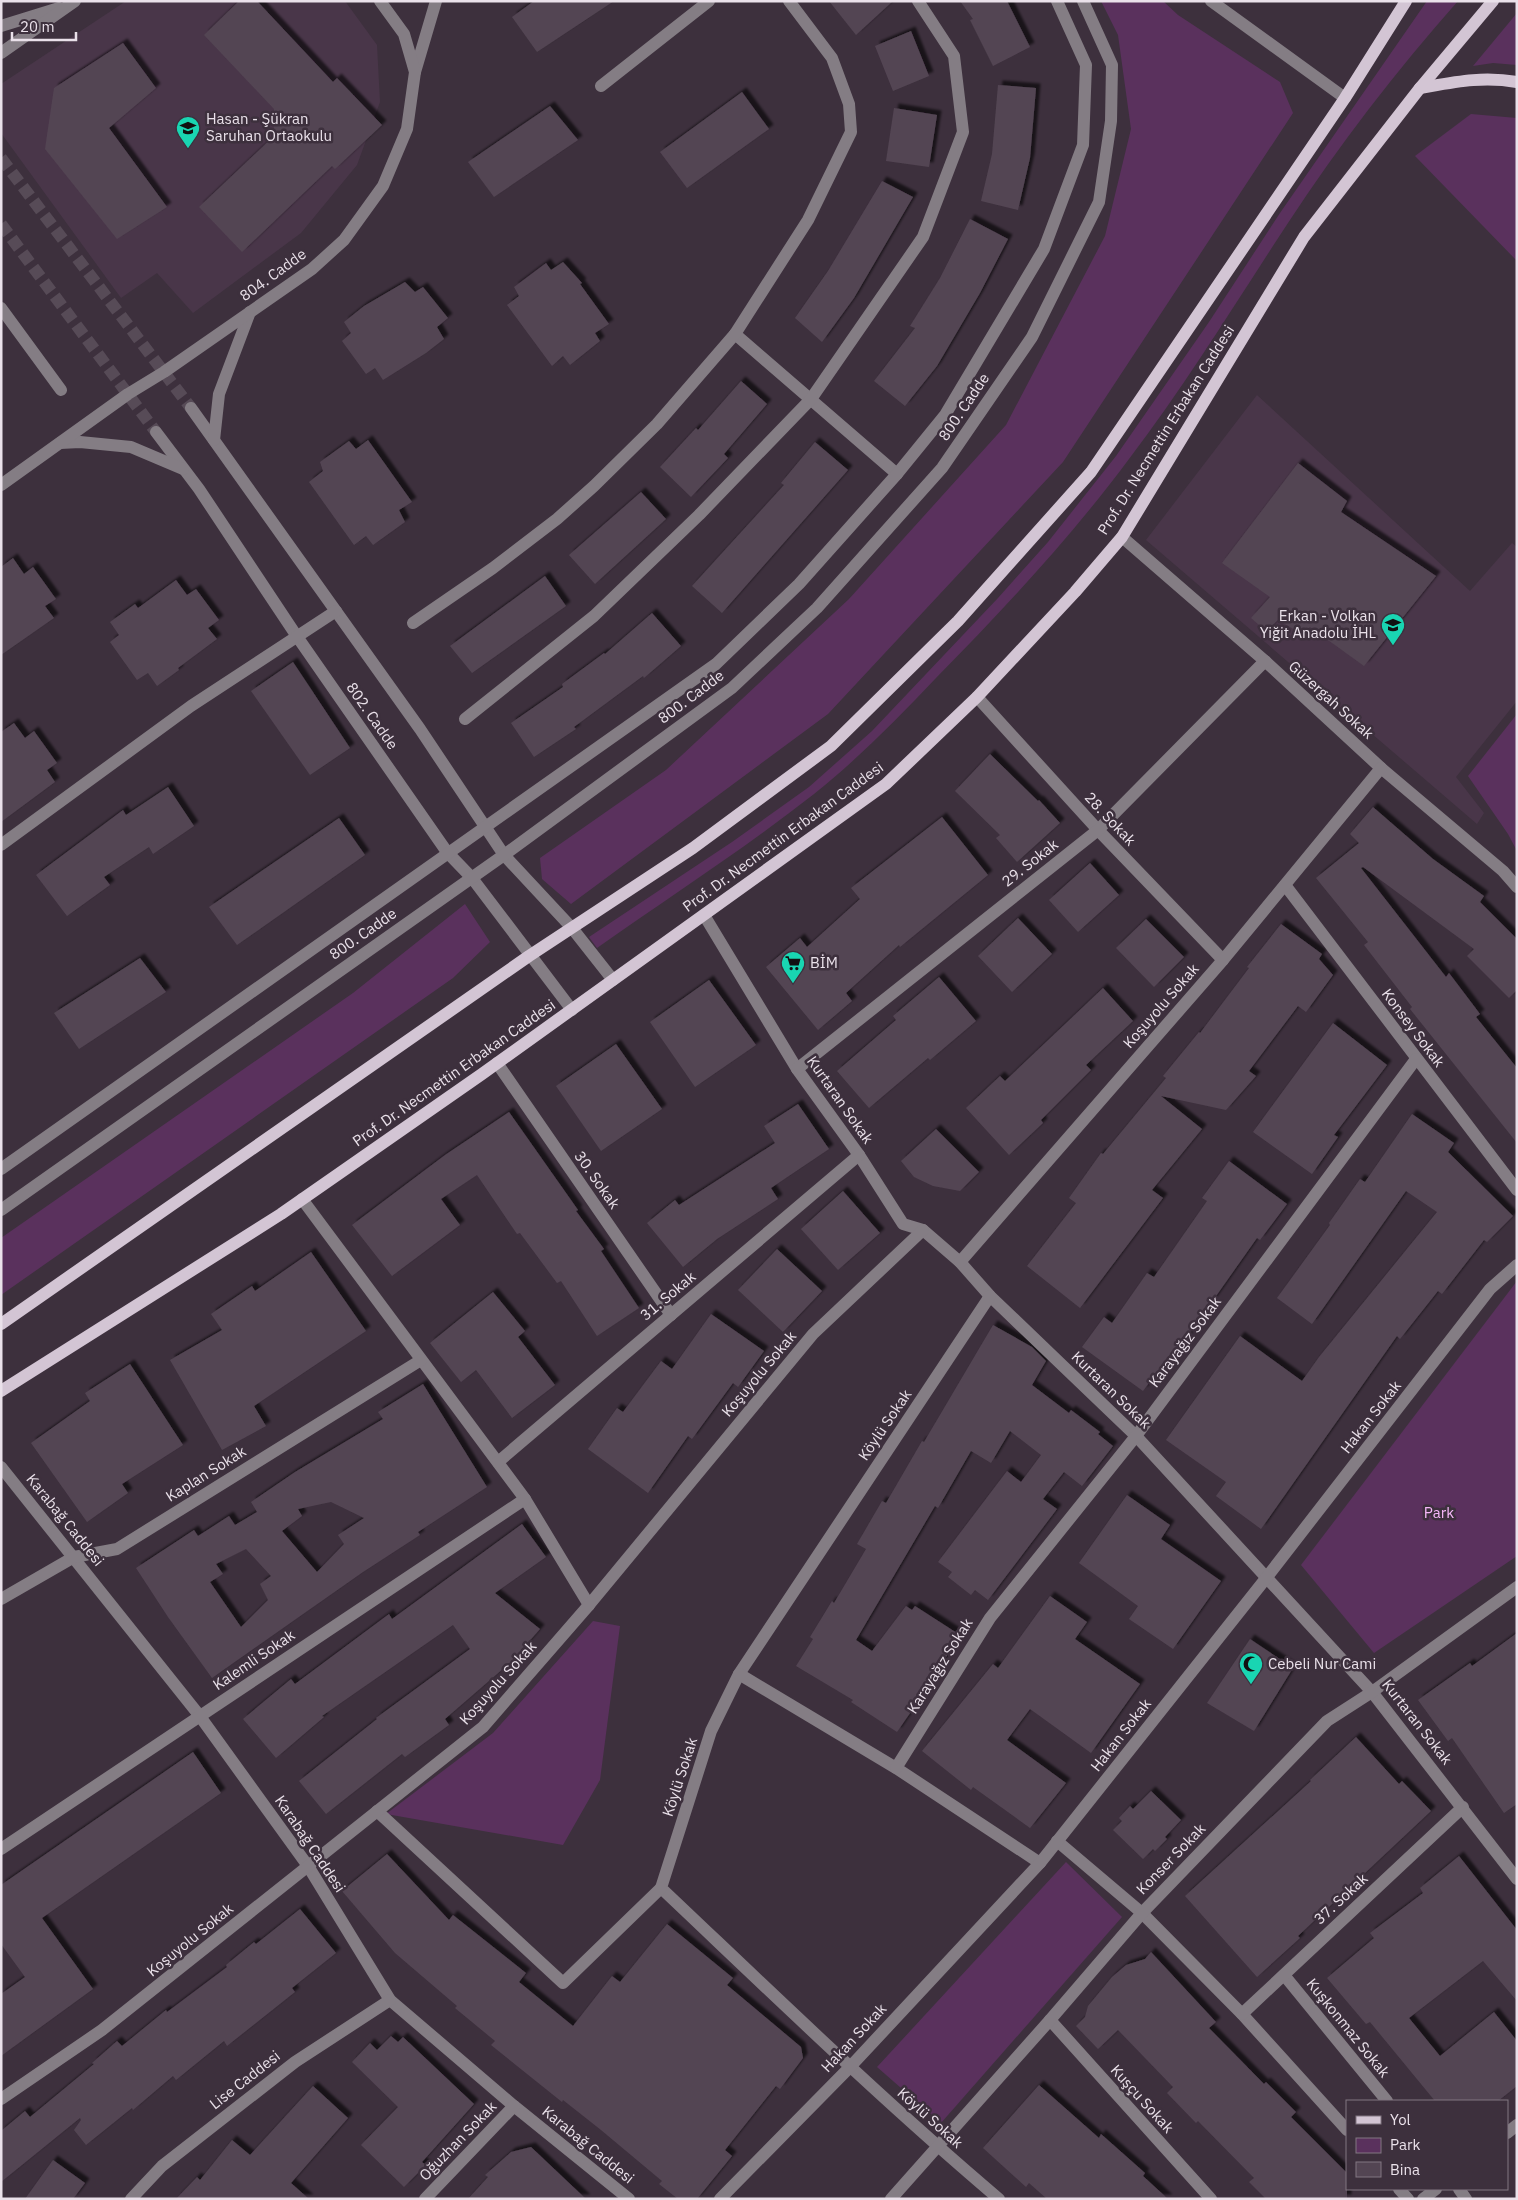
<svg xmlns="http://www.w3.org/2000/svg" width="1518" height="2200" font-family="'IBM Plex Sans',sans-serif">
<defs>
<filter id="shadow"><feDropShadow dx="4.5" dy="-4.5" stdDeviation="1" flood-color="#0009"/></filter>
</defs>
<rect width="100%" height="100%" fill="#3d303d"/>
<g fill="#493649">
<path d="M126,1H345L377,45L380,102L357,165L301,233L193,313L157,273L121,298L1,133V84Z"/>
<path d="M1257,395L1470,591L1512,543L1517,547V701L1456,777L1484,813L1477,824L1146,540Z"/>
</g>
<g fill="#5a315d">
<path d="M1101,1H1163L1178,15L1280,82L1293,113L1063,462L828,714L571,904L542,879L540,858L666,770L849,599L1006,425L1105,236L1131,129L1118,35Z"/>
<path d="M1427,1H1458C1396,71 1339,145 1288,223C1236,302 1187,383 1129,459C1071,537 1004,609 936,678C897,719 858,759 814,794C744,849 669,897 597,948L589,937L732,842L809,787L872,731L998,598L1048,542L1116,456L1209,322L1280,213Z"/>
<path d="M1517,13V65L1493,63L1473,66Z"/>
<path d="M1471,114L1517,118V261L1415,156Z"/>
<path d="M1517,714V851L1508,834L1468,776Z"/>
<path d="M465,904L490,942L453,978L1,1295V1238L353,993Z"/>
<path d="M1517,1281V1556L1374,1653L1301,1565Z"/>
<path d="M593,1621L620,1626L600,1780L563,1845L386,1814L493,1733Z"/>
<path d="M1066,1862L1122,1917L941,2123L877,2067Z"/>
</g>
<g fill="#534553" fill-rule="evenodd" filter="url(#shadow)">
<path d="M239,1H257L333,82L337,78L382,125L335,169L332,166L242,252L199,207L274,136V109L204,35Z"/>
<path d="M534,1H614L537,52L512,17Z"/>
<path d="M829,1H893L856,35Z"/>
<path d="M960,1H1007L1030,47L993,66L970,20L973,19Z"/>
<path d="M911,31L929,76L893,91L875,46Z"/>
<path d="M123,43L156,88L109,128L167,207L117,239L45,149L54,88Z"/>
<path d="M998,85L1036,88L1030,158L1018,210L981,201L992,154Z"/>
<path d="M742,92L769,129L687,188L660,152Z"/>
<path d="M550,106L578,140L494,197L468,162Z"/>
<path d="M894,108L937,115L929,167L886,161Z"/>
<path d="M882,181L913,197L854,298L822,342L795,318L828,271Z"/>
<path d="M970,219L1008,239L980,293L937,366L905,406L874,381L915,328L910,326L940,278Z"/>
<path d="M563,262L582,283L580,284L609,324L595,333L600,341L570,365L563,356L552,366L507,305L519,296L514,287L546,263L551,270Z"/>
<path d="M405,282L415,292L423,287L448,318L437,327L444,339L426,353L383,380L375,368L366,374L342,341L351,333L344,322L364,306Z"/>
<path d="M741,381L767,404L724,454L728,458L691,497L660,467L696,428L698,430Z"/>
<path d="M368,440L412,502L399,510L405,522L373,545L366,536L354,545L309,482L323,471L320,462L349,441L356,449Z"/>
<path d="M815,442L848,470L722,613L692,586L784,485L781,483Z"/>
<path d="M1298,463L1347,501L1341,512L1436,576L1364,666L1310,627L1302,634L1278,620L1266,631L1251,618L1270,597L1222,563Z"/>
<path d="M641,492L666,519L595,584L569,555Z"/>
<path d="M13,558L24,574L33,567L56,599L45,606L54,618L1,655V567Z"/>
<path d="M545,576L566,606L472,673L450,646Z"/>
<path d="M176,580L187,595L196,589L219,620L208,628L217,639L178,668L179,670L157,686L148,673L137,680L110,642L119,635L110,622L135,604L138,608Z"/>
<path d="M652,613L681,646L644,678L643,676L574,727L576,729L534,757L511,723L563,687L562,684L604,653L605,654Z"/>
<path d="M293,662L350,748L310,775L251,691Z"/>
<path d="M14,723L25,738L34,731L57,763L47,770L55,782L1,822V732Z"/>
<path d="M990,754L1038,801L1039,800L1060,823L1017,862L996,838L1000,835L955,791Z"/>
<path d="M168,787L194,826L153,854L149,847L104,877L110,885L67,916L36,875L123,810L126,815Z"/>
<path d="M1373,807L1433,859L1484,896L1480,902L1517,939V990L1509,998L1467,956L1474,949L1363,867L1361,868L1446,977L1449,973L1480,1014L1476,1017L1517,1068V1143L1410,1009L1412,1007L1364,945L1368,942L1316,878L1359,843L1350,834Z"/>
<path d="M942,817L988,875L900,947L899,945L846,993L852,1001L818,1030L766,967L800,938L807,947L860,899L851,888Z"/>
<path d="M339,818L365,855L237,945L209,907Z"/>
<path d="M1090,863L1119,895L1078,932L1049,900Z"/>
<path d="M1018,918L1052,954L1012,992L978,956Z"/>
<path d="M1146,919L1184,957L1154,987L1116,948Z"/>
<path d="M1281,924L1322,954L1319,959L1333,975L1306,1012L1298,1006L1249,1071L1256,1076L1226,1110L1161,1096L1202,1129L1152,1190L1163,1198L1080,1308L1027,1266L1076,1203L1069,1198L1101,1153L1103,1154L1166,1078L1163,1076L1199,1032L1200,1033L1249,968L1247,967Z"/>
<path d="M140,958L166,992L79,1049L54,1013Z"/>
<path d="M939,977L976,1021L930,1060L928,1058L869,1108L837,1071L896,1020L893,1016Z"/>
<path d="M709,980L756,1045L695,1087L650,1022Z"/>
<path d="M1103,988L1133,1021L1086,1065L1091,1070L1041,1120L1043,1123L1009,1155L966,1108L1000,1076L1005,1081Z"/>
<path d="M1333,1023L1387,1065L1334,1135L1338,1137L1312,1174L1253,1132Z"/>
<path d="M616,1044L662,1109L601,1151L556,1086Z"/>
<path d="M798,1104L829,1149L771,1188L778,1199L717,1239L683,1267L647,1223L675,1200L679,1205L775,1143L764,1126Z"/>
<path d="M509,1112L578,1210L576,1211L604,1249L601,1251L639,1308L597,1336L561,1281L557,1283L520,1233L517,1234L477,1175L441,1199L460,1225L392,1276L352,1225L445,1155Z"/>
<path d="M1412,1114L1454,1143L1448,1152L1513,1216L1487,1242L1484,1240L1442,1294L1438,1291L1400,1339L1397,1336L1261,1529L1216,1496L1226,1482L1166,1440L1240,1336L1302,1381L1319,1357L1437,1212L1406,1191L1312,1324L1277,1298L1330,1225L1329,1223L1360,1179L1365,1182Z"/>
<path d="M936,1129L979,1172L960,1191L933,1186L914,1177L901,1161Z"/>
<path d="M1229,1161L1287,1204L1260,1240L1257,1238L1178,1350L1175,1348L1143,1391L1082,1347L1104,1317L1112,1323L1147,1273L1154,1277L1207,1201L1202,1198Z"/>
<path d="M843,1191L880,1233L838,1270L801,1229Z"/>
<path d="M777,1249L822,1291L783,1332L738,1290Z"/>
<path d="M311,1252L366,1331L254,1406L266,1426L222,1450L170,1360L222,1330L211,1314L252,1286L255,1291Z"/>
<path d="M493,1292L525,1331L518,1337L555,1385L512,1418L476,1370L461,1382L430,1343Z"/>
<path d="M711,1314L764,1351L738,1387L733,1383L692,1439L688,1436L648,1493L588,1449L617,1408L623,1412L661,1361L672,1369Z"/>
<path d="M993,1325L1032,1347L1046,1361L1032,1385L1069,1413L1071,1410L1100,1432L1098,1434L1113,1446L1082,1486L1064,1472L1043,1499L1057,1509L988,1600L975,1590L971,1595L948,1577L952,1572L938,1562L1007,1471L1021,1482L1041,1455L1010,1431L991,1463L971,1451L938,1508L935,1506L856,1640L872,1651L906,1606L912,1610L915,1606L960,1635L936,1673L937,1674L897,1732L851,1702L853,1700L796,1666L813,1639L810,1637L832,1601L834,1603L866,1549L857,1544L882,1501L886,1503L922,1441L924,1442Z"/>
<path d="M130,1364L183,1445L122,1484L128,1493L87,1522L31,1443L90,1401L85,1393Z"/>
<path d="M423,1384L487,1487L418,1532L420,1535L363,1572L212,1678L168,1617L136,1568L194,1530L198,1536L229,1516L235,1525L257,1512L251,1502L295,1472L383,1419L378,1412ZM331,1502L364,1518L338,1535L344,1544L317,1572L282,1531L302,1516L298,1509ZM246,1549L271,1576L260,1584L268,1600L241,1627L210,1582L223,1574L216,1564Z"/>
<path d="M1127,1495L1170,1525L1161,1539L1221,1581L1173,1649L1129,1619L1138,1606L1079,1563Z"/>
<path d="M522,1524L546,1557L495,1593L540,1629L511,1662L445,1719L449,1725L405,1757L402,1754L326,1814L299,1781L377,1719L376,1718L470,1649L453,1625L322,1716L324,1717L276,1758L243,1719L291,1679L295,1684L389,1614L392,1619Z"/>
<path d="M1050,1596L1087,1622L1075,1639L1140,1684L1091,1753L1030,1709L1007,1740L1066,1783L1030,1828L973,1787L971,1790L922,1751L993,1664L998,1668Z"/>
<path d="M1517,1633V1804L1504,1813L1452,1738L1448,1741L1418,1700L1470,1663L1472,1666Z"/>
<path d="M1250,1639L1293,1668L1254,1731L1207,1703Z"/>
<path d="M1356,1737L1399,1784L1402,1781L1431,1811L1298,1936L1300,1938L1257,1977L1185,1896L1311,1781L1310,1780Z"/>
<path d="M193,1752L221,1793L42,1918L93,1989L1,2056V1994L25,1977L1,1944V1885Z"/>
<path d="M1151,1791L1181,1820L1165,1837L1167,1839L1155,1851L1153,1849L1143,1859L1113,1830L1122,1821L1119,1818L1130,1806L1133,1809Z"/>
<path d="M387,1854L449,1920L453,1915L526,1973L519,1982L573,2026L612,1976L620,1982L667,1924L733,1978L727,1985L801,2047L803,2058L780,2089L776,2086L725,2150L732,2156L697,2199H678L659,2184L662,2181L601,2130L563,2100L562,2102L491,2045L495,2041L455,2008L457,2006L395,1953L342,1891Z"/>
<path d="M1459,1856L1517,1930V2001L1483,1961L1409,2018L1440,2056L1494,2012L1517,2041V2086L1498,2101H1435L1370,2022L1366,2024L1327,1978L1374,1938L1370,1933L1423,1893L1420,1888Z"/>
<path d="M300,1909L336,1953L292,1988L295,1992L227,2046L224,2041L176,2080L173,2076L133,2110L132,2108L86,2145L74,2130L81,2120L80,2118L1,2182V2131L25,2111L30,2117L94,2064L92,2063L117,2041L122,2046L166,2010L167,2012L227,1967L226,1965L254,1942L256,1944Z"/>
<path d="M1151,1952L1216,2022L1209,2028L1264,2084L1266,2082L1296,2112L1291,2117L1347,2173V2199H1266L1249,2182L1254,2178L1198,2121L1196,2123L1167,2093L1173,2087L1118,2030L1098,2049L1076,2026L1085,2017L1088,2006L1112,1977L1126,1965L1145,1959Z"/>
<path d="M391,2036L398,2042L403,2037L474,2104L422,2162L426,2165L404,2187L361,2145L398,2107L352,2062L370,2043L377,2050Z"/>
<path d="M1039,2085L1099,2138L1101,2134L1145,2173L1143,2176L1168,2199H1047L1029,2183L1026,2187L983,2148Z"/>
<path d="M313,2086L348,2118L291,2183L309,2199H176L197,2177L200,2180L232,2140L250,2155Z"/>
<path d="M531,2147L586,2199H468L488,2177L485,2175L511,2152Z"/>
<path d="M53,2160L85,2183L73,2199H25Z"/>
</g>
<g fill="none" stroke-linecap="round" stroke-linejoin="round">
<g stroke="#574b57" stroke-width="12" stroke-dasharray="12 6" stroke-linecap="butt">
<path d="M1,158L191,408"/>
<path d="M1,224L156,432"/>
</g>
<g stroke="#847d84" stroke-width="12">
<path d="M1211,1L1345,98"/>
<path d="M1,26L59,8"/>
<path d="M1,53L75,1"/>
<path d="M415,72L436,1"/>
<path d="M601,86L709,1"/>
<path d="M1,308L61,390"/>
<path d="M735,334L897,474"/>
<path d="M191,408L420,729L504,855L572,928L613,980"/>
<path d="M156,432L199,489L296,635L447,852L472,878L572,1010"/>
<path d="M214,440L219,394L250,312"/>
<path d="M60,443L80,442L131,447L183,469"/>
<path d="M1,485L128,394L164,372L312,269L344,240L383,186L407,129L415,72L404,34L380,1"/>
<path d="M1122,537L1265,661L1381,768L1503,871L1517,887"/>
<path d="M413,623L493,568L557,519L594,486L657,424L735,334L808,220L851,132L849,104L832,58L789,1"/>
<path d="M977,697L1098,830L1223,960"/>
<path d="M465,719L594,616L699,515L811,399L923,237L963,132L954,56L918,1"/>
<path d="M1,845L191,706L336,611"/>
<path d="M1285,885L1517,1190"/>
<path d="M704,915L797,1069L859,1155L903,1224L923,1230L960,1262L990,1296L1136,1436L1372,1692L1517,1879"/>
<path d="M497,1063L671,1315"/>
<path d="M797,1069L1098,830L1265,661"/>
<path d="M1,1169L716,664L799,584L897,474L945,415L1044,249L1083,145L1086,65L1057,1"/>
<path d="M302,1199L525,1499L589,1605"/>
<path d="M1,1210L504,855L732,688L817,608L942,468L1032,337L1099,202L1111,121L1112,65L1083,1"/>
<path d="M960,1262L1223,960L1381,768"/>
<path d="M990,1296L739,1674L711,1731L661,1888C772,1993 882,2100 999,2199"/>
<path d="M498,1462L859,1155"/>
<path d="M1,1467L199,1715L308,1866L390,2000L514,2106L629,2199"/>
<path d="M1,1599L74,1557L117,1549L421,1360"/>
<path d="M739,1674L896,1768L1040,1863"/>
<path d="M896,1768L990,1618L1136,1436L1416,1059"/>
<path d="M377,1811L563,1983L661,1888"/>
<path d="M1057,1841L1142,1913L1242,2014L1347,2130"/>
<path d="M1,1849L525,1499"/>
<path d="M1284,1975L1387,2101"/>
<path d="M1242,2014L1463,1807"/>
<path d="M1050,2020L1211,2199"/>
<path d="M1,2099L102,2030L483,1727L589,1605L813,1334L923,1230"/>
<path d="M1507,2133L1517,2125"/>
<path d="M1399,2189L1408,2199"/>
<path d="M1459,2189L1466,2199"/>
<path d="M131,2199L162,2166L295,2062L390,2000"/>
<path d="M425,2199L514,2106"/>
<path d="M720,2199L850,2067L1040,1863L1267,1577L1490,1289L1517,1265"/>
<path d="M891,2199L1050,2020L1142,1913L1327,1721L1372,1692L1517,1587"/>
<path d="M1423,2199L1436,2189"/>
</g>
<g stroke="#d3c5d4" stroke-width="12">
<path d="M1420,88C1455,82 1482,76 1517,82"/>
<path d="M1,1324L529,956L693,848L831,746L958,621L1091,472L1345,98L1406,1"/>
<path d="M1,1391L281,1214L482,1074L886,784L977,697L1075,592L1122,537L1304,237L1420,88L1493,1"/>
</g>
</g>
<defs>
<g id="school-pin" transform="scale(1.25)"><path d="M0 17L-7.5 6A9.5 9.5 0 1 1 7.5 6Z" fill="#19d5b2" stroke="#3d303d"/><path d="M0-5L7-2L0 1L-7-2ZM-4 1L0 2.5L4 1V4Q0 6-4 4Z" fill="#111"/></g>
<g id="supermarket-pin" transform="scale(1.25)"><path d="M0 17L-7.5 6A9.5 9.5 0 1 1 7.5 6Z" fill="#19d5b2" stroke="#3d303d"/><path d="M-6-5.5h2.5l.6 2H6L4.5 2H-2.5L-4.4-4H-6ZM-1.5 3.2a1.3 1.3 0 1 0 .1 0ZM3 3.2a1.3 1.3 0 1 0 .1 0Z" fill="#111"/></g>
<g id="mosque-pin" transform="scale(1.25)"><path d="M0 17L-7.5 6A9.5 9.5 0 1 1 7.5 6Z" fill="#19d5b2" stroke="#3d303d"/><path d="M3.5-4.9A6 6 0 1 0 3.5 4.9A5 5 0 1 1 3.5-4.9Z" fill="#111"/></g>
</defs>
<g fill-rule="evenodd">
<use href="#school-pin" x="188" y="128"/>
<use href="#school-pin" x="1393" y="625"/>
<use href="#supermarket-pin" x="793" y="963"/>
<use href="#mosque-pin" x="1251" y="1664"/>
</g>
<g text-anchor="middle" stroke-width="5" stroke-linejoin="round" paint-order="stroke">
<g font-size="15" fill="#eae1ea" stroke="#3d303d" text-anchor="start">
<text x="206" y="124">Hasan - Şükran<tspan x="206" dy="17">Saruhan Ortaokulu</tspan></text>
<text x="1376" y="621" text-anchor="end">Erkan - Volkan<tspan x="1376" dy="17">Yiğit Anadolu İHL</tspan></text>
<text x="810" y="968">BİM</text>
<text x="1268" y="1669">Cebeli Nur Cami</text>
</g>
<g font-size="15" fill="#eae1ea" stroke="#3d303d">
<text transform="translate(273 275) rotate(-36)" y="5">804. Cadde</text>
<text transform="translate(964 407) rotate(-56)" y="5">800. Cadde</text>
<text transform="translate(1166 430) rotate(-58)" y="5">Prof. Dr. Necmettin Erbakan Caddesi</text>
<text transform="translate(691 697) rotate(-37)" y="5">800. Cadde</text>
<text transform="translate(1331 700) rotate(42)" y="5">Güzergah Sokak</text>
<text transform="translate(372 716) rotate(55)" y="5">802. Cadde</text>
<text transform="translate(1110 819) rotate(47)" y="5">28. Sokak</text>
<text transform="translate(783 837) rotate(-36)" y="5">Prof. Dr. Necmettin Erbakan Caddesi</text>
<text transform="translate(1030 863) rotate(-38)" y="5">29. Sokak</text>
<text transform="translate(363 934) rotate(-35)" y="5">800. Cadde</text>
<text transform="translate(1161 1006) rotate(-49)" y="5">Koşuyolu Sokak</text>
<text transform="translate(1413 1028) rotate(53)" y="5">Konsey Sokak</text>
<text transform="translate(454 1073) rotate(-35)" y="5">Prof. Dr. Necmettin Erbakan Caddesi</text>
<text transform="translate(840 1100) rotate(55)" y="5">Kurtaran Sokak</text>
<text transform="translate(597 1180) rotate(55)" y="5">30. Sokak</text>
<text transform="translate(668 1296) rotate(-40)" y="5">31. Sokak</text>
<text transform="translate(1185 1342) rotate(-53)" y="5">Karayağız Sokak</text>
<text transform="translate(759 1374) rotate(-50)" y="5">Koşuyolu Sokak</text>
<text transform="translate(1111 1390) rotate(44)" y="5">Kurtaran Sokak</text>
<text transform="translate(1371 1417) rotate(-52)" y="5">Hakan Sokak</text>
<text transform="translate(885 1425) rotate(-56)" y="5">Köylü Sokak</text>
<text transform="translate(206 1474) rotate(-32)" y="5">Kaplan Sokak</text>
<text transform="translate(65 1520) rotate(51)" y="5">Karabağ Caddesi</text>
<text transform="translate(254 1660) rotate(-34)" y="5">Kalemli Sokak</text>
<text transform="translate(940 1666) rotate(-58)" y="5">Karayağız Sokak</text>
<text transform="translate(498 1683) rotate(-48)" y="5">Koşuyolu Sokak</text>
<text transform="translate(1417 1722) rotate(52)" y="5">Kurtaran Sokak</text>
<text transform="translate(1121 1735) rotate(-52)" y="5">Hakan Sokak</text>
<text transform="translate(680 1777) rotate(-72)" y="5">Köylü Sokak</text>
<text transform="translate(310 1844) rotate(56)" y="5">Karabağ Caddesi</text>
<text transform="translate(1171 1859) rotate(-46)" y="5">Konser Sokak</text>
<text transform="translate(1341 1899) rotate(-43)" y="5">37. Sokak</text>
<text transform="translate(190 1940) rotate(-39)" y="5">Koşuyolu Sokak</text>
<text transform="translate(1348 2028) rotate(51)" y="5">Kuşkonmaz Sokak</text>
<text transform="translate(854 2038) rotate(-47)" y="5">Hakan Sokak</text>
<text transform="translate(245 2080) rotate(-38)" y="5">Lise Caddesi</text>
<text transform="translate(1142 2099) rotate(48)" y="5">Kuşçu Sokak</text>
<text transform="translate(930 2118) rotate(42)" y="5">Köylü Sokak</text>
<text transform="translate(458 2141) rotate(-46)" y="5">Oğuzhan Sokak</text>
<text transform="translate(588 2145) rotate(39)" y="5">Karabağ Caddesi</text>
</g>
<g font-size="15" fill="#f7b8fa" stroke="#3d303d">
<text x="1439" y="1518">Park</text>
</g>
</g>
<rect width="1518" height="2200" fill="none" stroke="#eae1ea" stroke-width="5"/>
<rect x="1346" y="2100" width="162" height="90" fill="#3d303d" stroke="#827782"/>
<rect x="1356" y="2116" width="25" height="8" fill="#d3c5d4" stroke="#827782"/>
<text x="1390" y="2125" font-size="15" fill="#eae1ea">Yol</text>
<rect x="1356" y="2138" width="25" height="15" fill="#5a315d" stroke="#827782"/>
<text x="1390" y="2150" font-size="15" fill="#eae1ea">Park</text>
<rect x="1356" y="2162" width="25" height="15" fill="#534553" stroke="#827782"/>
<text x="1390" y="2175" font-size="15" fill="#eae1ea">Bina</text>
<path d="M12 32v8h64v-8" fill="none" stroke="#eae1ea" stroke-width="2.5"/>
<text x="20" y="32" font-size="15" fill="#eae1ea" stroke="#3d303d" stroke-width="4" paint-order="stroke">20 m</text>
</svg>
